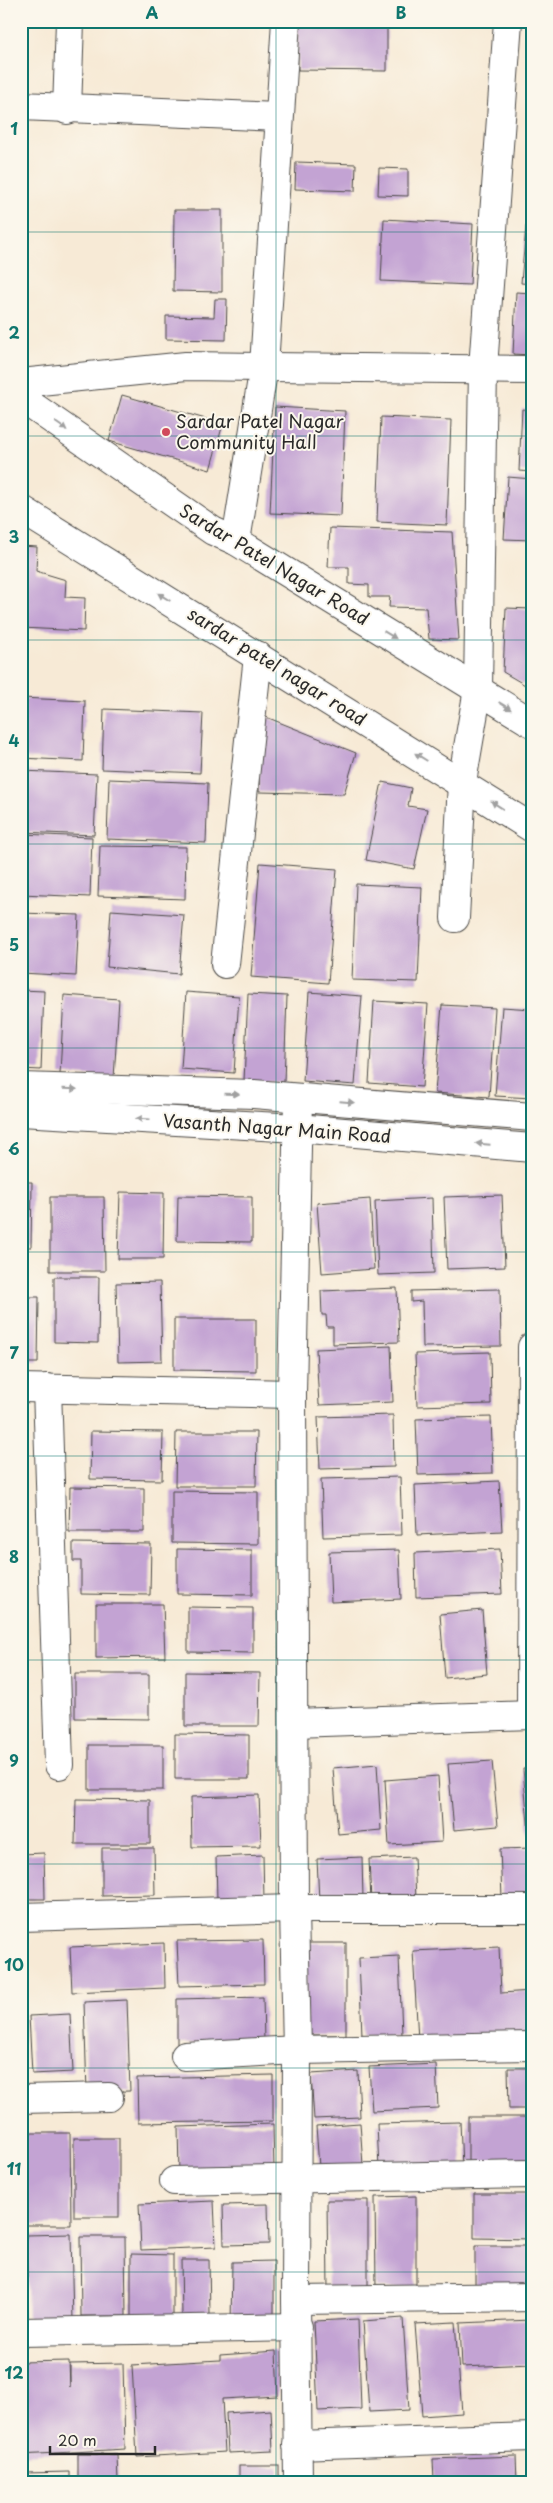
<svg xmlns="http://www.w3.org/2000/svg" width="553" height="2503" font-family="'Playpen Sans',sans-serif">
<rect width="100%" height="100%" fill="#fbf7ec"/>
<filter id="ink" filterUnits="userSpaceOnUse"><feTurbulence type="fractalNoise" baseFrequency=".02" numOctaves="2"/><feDisplacementMap in="SourceGraphic" scale="10" xChannelSelector="R" yChannelSelector="G"/><feConvolveMatrix kernelMatrix="1 2 1 2 8 2 1 2 1" color-interpolation-filters="sRGB"/></filter>
<filter id="wash" filterUnits="userSpaceOnUse"><feTurbulence type="fractalNoise" baseFrequency=".0096" numOctaves="4" result="noise"/><feDisplacementMap in="SourceGraphic" scale="20" xChannelSelector="R" yChannelSelector="G"/><feGaussianBlur stdDeviation="1.12" result="paint"/><feColorMatrix in="noise" values="0 0 0 0 0 0 0 0 0 0 0 0 0 0 0 0 0 1.4 0 .05"/><feComposite in="paint" operator="in"/></filter>
<g filter="url(#wash)">
<rect width="100%" height="100%" fill="#f7ead6"/>
<g id="blocks">
<g fill="#c3a3d3">
<path d="M297,21H387V71L298,70Z"/>
<path d="M296,162L356,164L355,191L295,189Z"/>
<path d="M379,168L408,169V196L378,195Z"/>
<path d="M174,210H222V292L173,291Z"/>
<path d="M384,219L473,224L470,285L381,281Z"/>
<path d="M526,226L532,227V284L521,283Z"/>
<path d="M516,292L532,293V355L513,354Z"/>
<path d="M215,299H227L226,340L166,339V316L214,317Z"/>
<path d="M122,395L223,424L210,470L109,441Z"/>
<path d="M275,407L345,411L341,516L270,513Z"/>
<path d="M522,409L532,410V472L519,471Z"/>
<path d="M381,417L451,420L447,525L377,522Z"/>
<path d="M508,477L532,479V540L504,539Z"/>
<path d="M330,528L452,532L459,640L429,639L426,608L389,607L390,597H369V585L349,584V567H328Z"/>
<path d="M21,546L37,547L36,571L66,580L65,597L85,598L84,631L21,628Z"/>
<path d="M506,608L532,609V689L503,672Z"/>
<path d="M21,698L85,701L83,761L21,758Z"/>
<path d="M104,709L203,713L200,773L102,769Z"/>
<path d="M261,715L356,753L344,794L259,792Z"/>
<path d="M21,771L97,774L94,835L21,832Z"/>
<path d="M109,779L208,783L206,843L107,839Z"/>
<path d="M382,782L411,788L408,806L427,809L414,869L366,860Z"/>
<path d="M21,834L92,837L90,897L21,894Z"/>
<path d="M100,846L186,847L185,899L98,896Z"/>
<path d="M260,863L337,869L328,983L251,977Z"/>
<path d="M356,884L422,887L418,982L352,980Z"/>
<path d="M111,910L184,915L179,974L107,967Z"/>
<path d="M21,913L79,915L76,976L21,973Z"/>
<path d="M21,990L44,991L41,1070L21,1069Z"/>
<path d="M186,992L239,996L234,1073L181,1069Z"/>
<path d="M309,992L362,996L355,1085L303,1081Z"/>
<path d="M248,994L287,996L284,1082L244,1081Z"/>
<path d="M64,995L119,999L114,1078L60,1074Z"/>
<path d="M374,1001L428,1004L422,1087L369,1083Z"/>
<path d="M442,1005L495,1008L489,1097L435,1093Z"/>
<path d="M502,1007L532,1009V1098L495,1096Z"/>
<path d="M21,1182H32L31,1247H21Z"/>
<path d="M120,1192L164,1193L163,1259H118Z"/>
<path d="M502,1195L505,1267L447,1269L444,1197Z"/>
<path d="M178,1196L252,1197V1242L177,1241Z"/>
<path d="M50,1197H104L105,1271H50Z"/>
<path d="M432,1198L434,1273L378,1275L375,1201Z"/>
<path d="M370,1199L374,1269L322,1273L317,1203Z"/>
<path d="M54,1277H99L98,1343L54,1342Z"/>
<path d="M160,1282L162,1361L118,1362L116,1283Z"/>
<path d="M397,1288L399,1342L333,1344V1327H327L326,1315H322L321,1291Z"/>
<path d="M500,1289L501,1346L423,1347L422,1301L411,1302V1291Z"/>
<path d="M21,1297H39L38,1363H21Z"/>
<path d="M174,1319H256V1371L174,1370Z"/>
<path d="M391,1346L393,1402L319,1405L316,1349Z"/>
<path d="M490,1352L491,1404L417,1406L415,1354Z"/>
<path d="M393,1415L394,1467L320,1469L318,1417Z"/>
<path d="M491,1417L493,1473L418,1475L416,1419Z"/>
<path d="M91,1431L163,1432L162,1480L90,1479Z"/>
<path d="M176,1432H257L256,1486H175Z"/>
<path d="M400,1477L402,1535L323,1537L321,1479Z"/>
<path d="M499,1481L502,1531L417,1535L415,1485Z"/>
<path d="M70,1487L144,1488V1532H69Z"/>
<path d="M172,1491L258,1492V1544L172,1543Z"/>
<path d="M73,1543L151,1544L150,1595L81,1594V1561H73Z"/>
<path d="M177,1549L252,1550V1595L177,1594Z"/>
<path d="M500,1549L502,1594L416,1597L415,1553Z"/>
<path d="M399,1550L401,1599L331,1602L329,1552Z"/>
<path d="M96,1604H163L165,1657L96,1658Z"/>
<path d="M188,1607L253,1608V1653L188,1652Z"/>
<path d="M482,1610L487,1674L445,1678L440,1614Z"/>
<path d="M185,1672L260,1673L259,1726H185Z"/>
<path d="M75,1674H149V1719L75,1718Z"/>
<path d="M175,1734L249,1735V1779H175Z"/>
<rect x="89" y="1745" width="74" height="45"/>
<path d="M492,1761L498,1826L454,1830L448,1764Z"/>
<path d="M377,1764L381,1830L338,1834L333,1768Z"/>
<path d="M532,1768V1834H529L523,1769Z"/>
<path d="M438,1776L442,1842L389,1845L385,1780Z"/>
<path d="M259,1795L261,1846L192,1847L191,1797Z"/>
<path d="M76,1799L150,1800V1844H75Z"/>
<path d="M102,1848H154L155,1895L102,1896Z"/>
<path d="M532,1848V1897L502,1898L500,1849Z"/>
<path d="M44,1853L45,1899H21V1854Z"/>
<path d="M263,1855L264,1900L217,1901L216,1857Z"/>
<path d="M362,1857L363,1899L319,1901L317,1859Z"/>
<path d="M414,1857L416,1899L371,1901L369,1859Z"/>
<path d="M263,1940L264,1984L179,1986L177,1941Z"/>
<path d="M164,1943L165,1988L72,1992L70,1947Z"/>
<rect x="306" y="1943" width="40" height="92"/>
<path d="M499,1947L501,1993L532,1991V2035L418,2040L413,1951Z"/>
<path d="M399,1956L402,2035L362,2036L359,1958Z"/>
<path d="M263,1997L264,2042L177,2044V1999Z"/>
<path d="M127,2000L130,2091L87,2092L84,2002Z"/>
<path d="M70,2014L73,2072L32,2074L29,2016Z"/>
<path d="M436,2064L438,2108L372,2111L369,2067Z"/>
<path d="M508,2068H532V2109H509Z"/>
<path d="M358,2071L360,2117L314,2119L311,2074Z"/>
<path d="M273,2075V2121L138,2123L137,2078Z"/>
<rect x="468" y="2117" width="64" height="45"/>
<path d="M460,2122L462,2167L379,2169L377,2124Z"/>
<path d="M360,2123L363,2165L319,2167L316,2126Z"/>
<path d="M273,2124L274,2169L179,2173L178,2127Z"/>
<path d="M21,2133H70L71,2225H21Z"/>
<rect x="74" y="2138" width="45" height="79"/>
<path d="M474,2194H532V2239L474,2238Z"/>
<path d="M416,2196V2288H376L375,2197Z"/>
<path d="M327,2200H368V2292H328Z"/>
<path d="M214,2201L216,2247L141,2250L139,2204Z"/>
<path d="M268,2204L269,2244L224,2245L223,2205Z"/>
<path d="M71,2234L73,2322L28,2323L26,2235Z"/>
<path d="M80,2237H125L126,2316H81Z"/>
<path d="M475,2246H532V2291L475,2290Z"/>
<path d="M131,2254L173,2255V2318H131Z"/>
<path d="M181,2260H209L210,2315L182,2316Z"/>
<path d="M274,2261V2325H231L232,2262Z"/>
<path d="M403,2318L409,2410L369,2412L363,2321Z"/>
<path d="M358,2319L361,2409L318,2411L314,2321Z"/>
<path d="M532,2320V2364L462,2367L460,2323Z"/>
<path d="M455,2322L462,2413L422,2416L415,2324Z"/>
<path d="M276,2351L278,2396L222,2399L225,2452L137,2457L132,2365L220,2360V2355Z"/>
<path d="M69,2361L70,2387V2364L123,2363L125,2449L21,2455V2362Z"/>
<path d="M271,2410L273,2451L228,2453L226,2413Z"/>
<path d="M78,2454H117L118,2482H78Z"/>
<path d="M516,2456L517,2482H434L433,2459Z"/>
<rect x="239" y="2466" width="40" height="16"/>
<path d="M70,2472V2482H25V2473Z"/>
<path d="M368,2475L369,2482H326V2477Z"/>
</g>
</g>
</g>
<g filter="url(#ink)">
<use href="#blocks" fill-opacity="0" stroke="#4a4845" stroke-width="1"/>
<g fill="none" stroke-linecap="round" stroke-linejoin="round">
<g stroke="#4a4845" stroke-width="30">
<g id="minor">
<path d="M21,106L278,117"/>
<path d="M67,110L70,21"/>
<path d="M21,383L186,366L532,370"/>
<path d="M21,398L213,531L236,541L532,723"/>
<path d="M21,509L532,828"/>
<path d="M236,541L264,366L286,21"/>
<path d="M455,918L462,782L478,689L483,368L508,21"/>
<path d="M225,964L258,656"/>
<path d="M21,1087L254,1094L532,1117"/>
<path d="M21,1112L297,1128L532,1148"/>
<path d="M21,1388L292,1394"/>
<path d="M47,1388L59,1765"/>
<path d="M531,1715L532,1347"/>
<path d="M294,1723L532,1715"/>
<path d="M21,1917L294,1909H527"/>
<path d="M185,2056L297,2050L532,2046"/>
<path d="M21,2099L109,2097"/>
<path d="M174,2181L532,2174"/>
<path d="M296,2300L532,2297"/>
<path d="M21,2332L298,2327"/>
<path d="M297,2445L532,2437"/>
<path d="M298,2482L296,2300L297,2050L294,1909L292,1394L298,1098"/>
</g>
</g>
<use href="#minor" stroke="#fff" stroke-width="28"/>
</g>
<defs><path id="oneway-solid" d="M-6-.8H1V-3.2L6.5 0L1 3.2V.8H-6Z" transform="scale(1.25)"/></defs>
<g fill="#a0a0a0">
<use href="#oneway-solid" transform="translate(61 426) rotate(35)"/>
<use href="#oneway-solid" transform="translate(164 597) rotate(-148)"/>
<use href="#oneway-solid" transform="translate(390 635) rotate(31)"/>
<use href="#oneway-solid" transform="translate(505 706) rotate(32)"/>
<use href="#oneway-solid" transform="translate(421 757) rotate(-148)"/>
<use href="#oneway-solid" transform="translate(497 805) rotate(-147)"/>
<use href="#oneway-solid" transform="translate(70 1089) rotate(2)"/>
<use href="#oneway-solid" transform="translate(232 1094) rotate(2)"/>
<use href="#oneway-solid" transform="translate(347 1102) rotate(5)"/>
<use href="#oneway-solid" transform="translate(143 1119) rotate(-177)"/>
<use href="#oneway-solid" transform="translate(483 1144) rotate(-175)"/>
</g>
</g>
<path fill="none" stroke="#0f766e" stroke-width="1" stroke-opacity="0.55" d="M276,21V2482M21,232H532M21,436H532M21,640H532M21,844H532M21,1048H532M21,1252H532M21,1456H532M21,1660H532M21,1864H532M21,2068H532M21,2272H532"/>
<circle fill="#d1495b" stroke="#fbf7ec" stroke-width="2" cx="166" cy="432" r="5"/>
<g text-anchor="middle" stroke-width="4" stroke-linejoin="round" paint-order="stroke">
<g font-size="18" fill="#2b2b2b" stroke="#fbf7ec" text-anchor="start">
<text x="176" y="428">Sardar Patel Nagar<tspan x="176" dy="21">Community Hall</tspan></text>
</g>
<g font-size="18" fill="#2b2b2b" stroke="#fbf7ec">
<text transform="translate(274 565) rotate(31)" y="6">Sardar Patel Nagar Road</text>
<text transform="translate(277 667) rotate(32)" y="6">sardar patel nagar road</text>
<text transform="translate(277 1129) rotate(4)" y="6">Vasanth Nagar Main Road</text>
</g>
</g>
<rect width="553" height="2503" fill="none" stroke="#fbf7ec" stroke-width="55"/>
<path d="M50 2446v8h105v-8" fill="none" stroke="#2b2b2b" stroke-width="2.5"/>
<text x="58" y="2446" font-size="15" fill="#2b2b2b" stroke="#fbf7ec" stroke-width="4" paint-order="stroke">20 m</text>
<rect x="28" y="28" width="498" height="2448" fill="none" stroke="#0f766e" stroke-width="2"/>
<g font-size="16" text-anchor="middle" font-weight="bold" fill="#0f766e">
<text x="152" y="19">A</text>
<text x="401" y="19">B</text>
<text x="14" y="135">1</text>
<text x="14" y="339">2</text>
<text x="14" y="543">3</text>
<text x="14" y="747">4</text>
<text x="14" y="951">5</text>
<text x="14" y="1155">6</text>
<text x="14" y="1359">7</text>
<text x="14" y="1563">8</text>
<text x="14" y="1767">9</text>
<text x="14" y="1971">10</text>
<text x="14" y="2175">11</text>
<text x="14" y="2379">12</text>
</g>
</svg>
